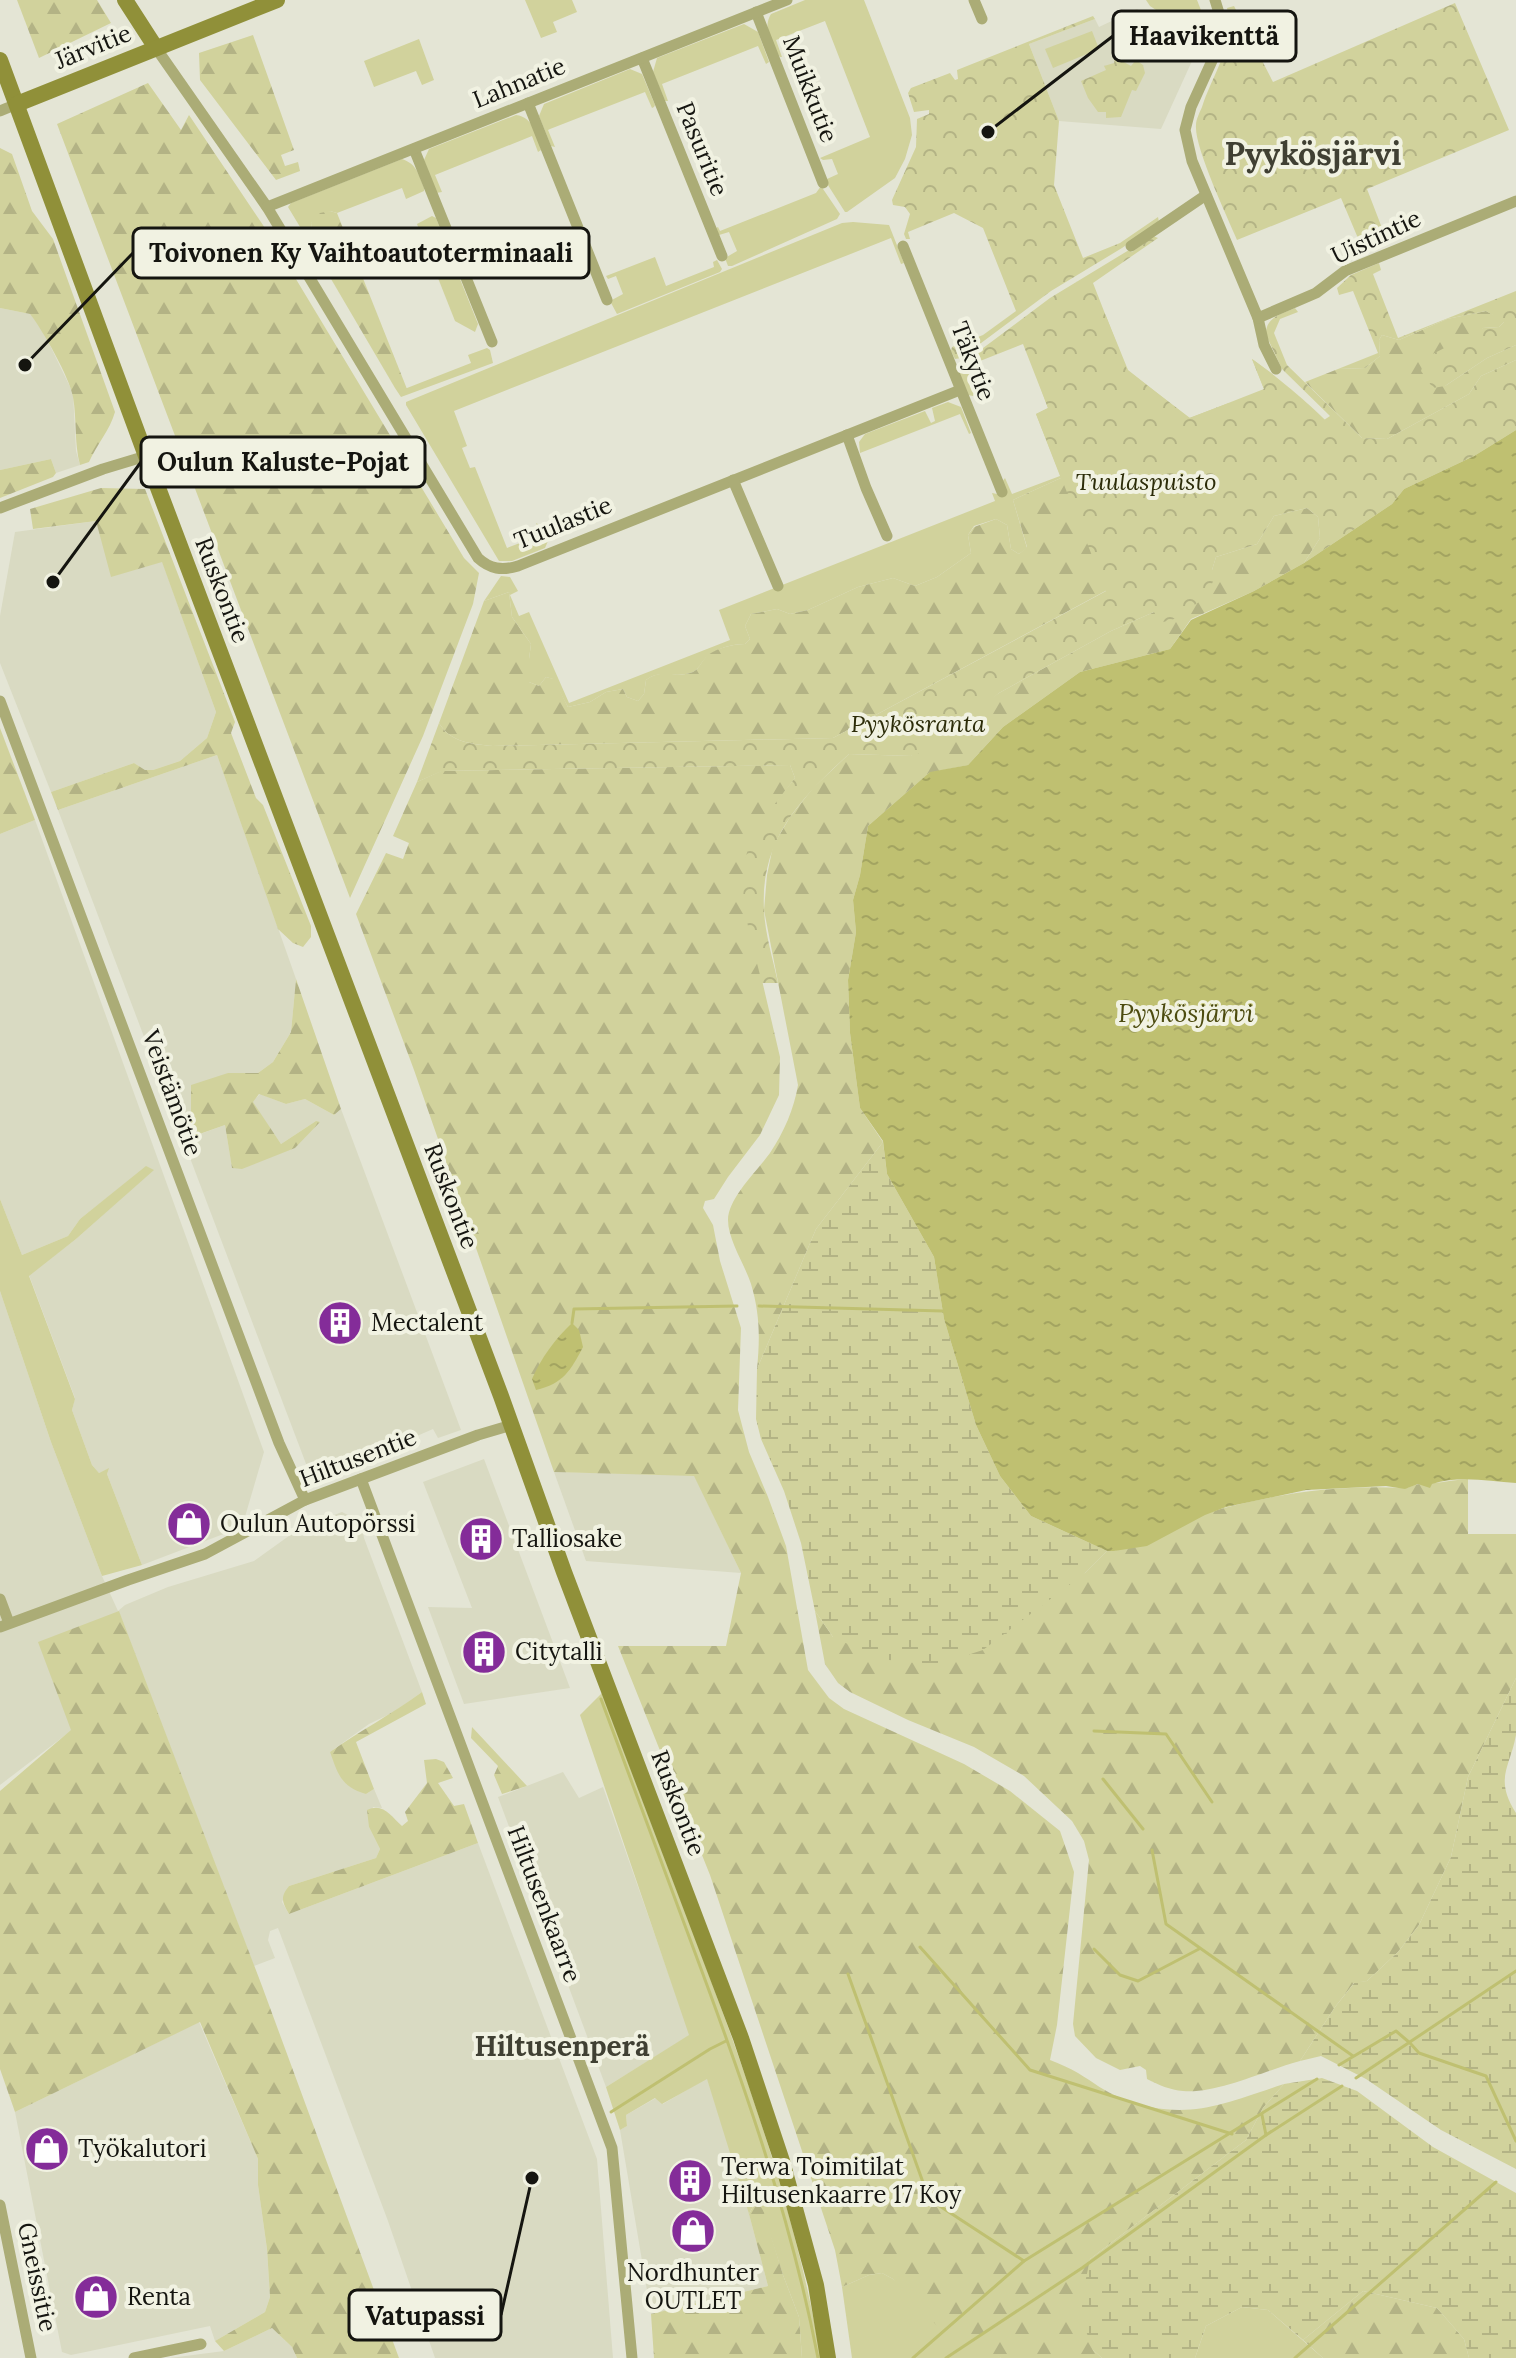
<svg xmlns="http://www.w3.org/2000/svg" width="1516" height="2358" font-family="Lora,serif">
<defs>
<pattern id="forest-firs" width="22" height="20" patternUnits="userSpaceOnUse" patternTransform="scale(2)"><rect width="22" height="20" fill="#d1d29c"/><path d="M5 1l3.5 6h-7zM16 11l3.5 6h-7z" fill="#b3b385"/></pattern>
<pattern id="wetland-marsh" width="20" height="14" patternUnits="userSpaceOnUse" patternTransform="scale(2)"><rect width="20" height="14" fill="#d1d29c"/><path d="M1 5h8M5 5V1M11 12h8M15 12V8" fill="none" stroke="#b3b385"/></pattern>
<pattern id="park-crowns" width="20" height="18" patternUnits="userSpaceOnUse" patternTransform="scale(2)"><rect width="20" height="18" fill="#d1d29c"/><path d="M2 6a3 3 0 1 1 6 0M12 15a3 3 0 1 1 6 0" fill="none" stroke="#b3b385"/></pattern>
<pattern id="water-ripples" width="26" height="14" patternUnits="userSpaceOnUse" patternTransform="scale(2)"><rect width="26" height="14" fill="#bfc071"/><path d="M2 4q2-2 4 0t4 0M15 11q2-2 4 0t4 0" fill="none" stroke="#a3a461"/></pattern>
</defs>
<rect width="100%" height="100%" fill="#e4e5d5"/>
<g fill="#d9dac2">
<path d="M1137,9L1197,50L1161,129L1059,121L1029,44L1095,19L1099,27Z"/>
<path d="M0,308L30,314L42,329L73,393L76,451L80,465L56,473L51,459L0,470Z"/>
<path d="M96,521L162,561L216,712L207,738L180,761L153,770H145L134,763L51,792L0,663V616L15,532Z"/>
<path d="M217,755L296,979L291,1032L273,1062L258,1073H228L192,1137L225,1125L232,1167L295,1148L316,1121L281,1144L252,1102L260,1094L286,1104L305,1099L334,1115L341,1109L461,1430L438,1438L433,1429L410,1439L414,1448L324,1481L308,1469L58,810Z"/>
<path d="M35,820L264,1452L242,1527L142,1565L107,1474L108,1469L99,1473L92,1465L72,1410L75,1398L29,1275L76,1239L153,1170L146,1167L80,1219L68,1236L22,1255L0,1199V834Z"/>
<path d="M0,1291L51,1442L102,1576L118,1611L125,1605L168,1587L254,1561L300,1528L342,1512L352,1517L362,1526L364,1538L422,1692L394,1712L369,1724L330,1752L366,1794L374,1789L382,1808L373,1807L369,1827L380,1849L376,1858L289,1886L282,1902L289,1914L478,1843L597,2159L613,2358H435L388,2221L278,1928L270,1931L268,1940L275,1958L254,1966L119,1612L72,1730L0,1785Z"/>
<path d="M484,1459L570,1688L464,1704L428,1607L472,1608L423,1482Z"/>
<path d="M554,1472L694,1475L741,1573L586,1561Z"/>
<path d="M563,1772L579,1798L603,1787L690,2035L606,2087L498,1797Z"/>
<path d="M199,2022L258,2159V2185L267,2249L270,2297L265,2312L215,2341L210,2326L71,2355L62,2352L15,2112Z"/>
<path d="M707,2078L742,2187L768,2286L651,2314L620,2130L627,2126L626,2115L656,2098L663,2104Z"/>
<path d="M272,2328L292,2347L297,2358H170L224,2351Z"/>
</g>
<g fill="#d1d29c">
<path d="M525,0H572L577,12L553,22L557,32L541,38Z"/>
<path d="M805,0H864L910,118L912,135L905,159L895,178L847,212H845L826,182L827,179L838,174L832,159L823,160L820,158L870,137L825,21L776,40L782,57H780C772,45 762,28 771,14Z"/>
<path d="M1146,0H1197L1206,23L1204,39L1201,40L1150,6Z"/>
<path d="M744,24L758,32L769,62L766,64L758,46L662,84L668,101H665L653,72L657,58Z"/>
<path d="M1092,31L1099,49L1053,68L1045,49Z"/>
<path d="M419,39L434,80L422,85L416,71L374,87L364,61Z"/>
<path d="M630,69L642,74L655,105L654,107L652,108L645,92L550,129L548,130L555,147L551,146L539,116L544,104Z"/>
<path d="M516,115C533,117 538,136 541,150L538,152L532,136L435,175L442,192L436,193L424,160L429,149Z"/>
<path d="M402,159C417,164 419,175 424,188V191L406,199L402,188L337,213L330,211L311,223L314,250L288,207L291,203Z"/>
<path d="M821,186L840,214L837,219L732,266H728L725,258L737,251L729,232L719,235L716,228L718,227L720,231L816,193Z"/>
<path d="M432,216L436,218L450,254L449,257L438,261L431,249H426L417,224Z"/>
<path d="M853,222L889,225L904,263L901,264L891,238L454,411L467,446L462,448L470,468L475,467L507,548L541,535L536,523L543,527L548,541L545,548L512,561H499L406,405V402L842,223Z"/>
<path d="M655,257L666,286L714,267L713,262L717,260L722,269L720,272L617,314L610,301L623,294L616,276L608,279L606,276Z"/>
<path d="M451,263L454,264L478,324L475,332L455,321L436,273L437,269Z"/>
<path d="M1106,316L1128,370L1189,418L1229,403L1260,428L1278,432L1298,451L1306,474L1310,481L1316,482L1324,476L1335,447L1329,441L1321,442C1313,435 1302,428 1296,419C1285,404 1285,394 1264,389L1252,359C1281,380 1360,441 1363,476L1351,486L1317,487L1276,499L1135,575L1073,455L1061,458L1065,467L1066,473L1063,477L1013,500L1027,548L1019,554L1011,549L1007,525L996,519L974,526L968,535L971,553L937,577L915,586L893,578L858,587L808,610L790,614L777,609L751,614L745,626L750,639L745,644C732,644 718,648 708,656C701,661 699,671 690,673C674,678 660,669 646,680L644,694L638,701L627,697L623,689L606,692L590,702L568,707L553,679L546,677L539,686L529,682V659L531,644L512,617L509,592L484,601L501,576L510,577L518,591L510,595L519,616L529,612L569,703L730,640L719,610L995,501L992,493L997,494L1005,491L1002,482L1005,478L1012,494L1060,476L1036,414L1048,408L1037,378L1044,364L1078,326Z"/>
<path d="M487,348L490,350L493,363L401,397L395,388H407L471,363L468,355Z"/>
<path d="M948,402L961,407L971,433L969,434L960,414L860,453L859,442L865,434L925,411L931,423L935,421L932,408Z"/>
<path d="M146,1166L154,1170L76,1239L29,1276L75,1399L72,1410L92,1465L99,1473L109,1468L107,1474L142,1565L102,1576L51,1442L0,1291V1199L22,1255L68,1236L80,1219Z"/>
<path d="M602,1693C633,1775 664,1857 695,1938C747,2075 796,2213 821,2358H802L799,2317L783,2275L758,2197L749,2214L707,2079L662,2104L655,2098L626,2115L627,2126L620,2130L606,2087L689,2035L580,1715Z"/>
<path d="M882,2273L893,2279L1001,2358H852L842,2287L869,2275Z"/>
<path d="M1242,2307L1268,2310L1323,2358H1195L1206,2326Z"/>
</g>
<g fill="url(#forest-firs)">
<path d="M17,0H97L111,23L39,58Z"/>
<path d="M253,35L294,150L281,155L285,166L298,162L300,171L276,180L200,80L199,53Z"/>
<path d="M148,83L181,130L189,115L267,231L464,558L479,573L473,604L423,736L350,898L57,124Z"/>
<path d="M0,148L12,154L32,211L53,239L115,412C110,430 97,444 89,462L80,465C74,443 77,420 73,397C70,378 42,329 30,314L0,308Z"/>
<path d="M330,211L337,213L407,389L395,388L314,250L311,223L320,213Z"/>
<path d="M1486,311L1505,321L1499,327L1483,328L1445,386L1487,358L1516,345V360L1481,376L1469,394L1387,439L1362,438L1305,382L1338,369L1365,368L1380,356L1379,340L1382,335L1399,340L1447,319Z"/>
<path d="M51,459L56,473L53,477L0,498V470Z"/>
<path d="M1063,477L1135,575L833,738L493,746C472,744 451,743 439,723L484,601L509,592L512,617L531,644L529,659V682L539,686L546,677L554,679L568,707L590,702L606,692L623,689L627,697L638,701L644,694L646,680C662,668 673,678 690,673C699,671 701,661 708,655C718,648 732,644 745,644L750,639L745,626L751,614L777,609L790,614L808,610L858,587L893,578L915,586L937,577L971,553L968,535L974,527L996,519L1007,525L1011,549L1019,554L1027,547L1013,500Z"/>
<path d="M101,488L145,489L235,722L231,733L256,798L263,805L311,926V937L303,947L293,943L278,929L217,755L58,810L51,792L134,763L145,770H153L180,761L207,738L216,712L162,562L111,577L96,521L33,529L30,509Z"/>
<path d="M1307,508L1318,517L1320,538L1304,563L1254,591L1191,619L1170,649L1080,672L1003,727L968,765L929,773L868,826L860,875L853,900L856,932L848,980L850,1033L860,1108L883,1142L816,1229L757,1369C760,1338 760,1314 751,1284C745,1265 728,1240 728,1220C728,1198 758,1170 770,1153C784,1132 794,1109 798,1085L764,910L767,875L773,846L790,817L813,788L849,754L911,756L999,693L1111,631L1154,612L1212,570L1216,557L1257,544L1274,516Z"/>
<path d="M0,728L35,820L0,834Z"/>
<path d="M790,765L795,778L774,806L746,912L780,1057L779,1095L760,1135L728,1177L714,1199L705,1201L703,1208L713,1225L720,1261L741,1328L738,1410L749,1452L768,1497L786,1546L808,1670L829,1698L844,1709L964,1764L1010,1791L1060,1831L1074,1872L1057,2025L1050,2060C1060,2064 1070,2068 1078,2073C1093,2082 1105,2092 1121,2098C1185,2123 1223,2104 1284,2084L1263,2108L1246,2140L1090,2259L1088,2274L1093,2350L1102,2358H1001L940,2329L893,2279L882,2273L869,2275L842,2287L835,2250L710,1875L618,1646H726L741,1573L694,1476L554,1472L414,1070L356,914L386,853L403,859L409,843L393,836L417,782L441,771Z"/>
<path d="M296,979L341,1109L334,1115L305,1099L286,1104L259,1094L253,1102L281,1144L316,1121L320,1122L295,1148L242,1169L232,1168L225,1125L191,1137V1085L228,1073H258L273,1062L291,1032Z"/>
<path d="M1468,1479V1534H1516V1678L1468,1777L1451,1857L1419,1925L1398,1952L1367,1981L1354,1983L1335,2007L1300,2061C1266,2070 1217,2094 1183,2091C1170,2090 1159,2085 1147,2079L1146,2070L1140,2066L1120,2070L1096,2058L1075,2036L1073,2024L1089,1860L1084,1841L1072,1821L1024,1776L974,1747L908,1720L850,1692L838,1683L825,1664L815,1611L833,1637L1085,1573L1107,1551H1114C1149,1537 1192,1516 1228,1507C1286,1492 1344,1485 1403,1488C1409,1489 1414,1484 1420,1484C1435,1484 1451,1480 1468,1479Z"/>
<path d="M119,1611L262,1986L399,2358H297L292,2347L272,2328L224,2351L215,2341L265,2312L270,2297L267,2249L258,2185V2159L200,2022L15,2112L0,2069V1791L71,1730L38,1642Z"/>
<path d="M422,1692L426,1704L356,1742L374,1789L366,1794C341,1787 338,1774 330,1752C360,1731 392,1714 422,1692Z"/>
<path d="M472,1727L527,1786L502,1794L494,1775L498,1766L471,1738Z"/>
<path d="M436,1759L444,1762L453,1778L438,1783L454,1806L464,1804L478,1843L289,1914C282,1902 280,1897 289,1886L376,1858L380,1849L369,1827L367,1810C383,1802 391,1816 402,1826L408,1821L405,1812L427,1783L424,1760Z"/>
<path d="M759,2196L783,2275L799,2317L802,2358H654L651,2314L768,2286L749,2214Z"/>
<path d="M1363,2291L1437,2308L1464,2339L1469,2358H1323L1303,2340Z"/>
</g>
<g fill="url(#wetland-marsh)">
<path d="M883,1142L887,1174L934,1257L944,1319L976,1425L1000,1476L1031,1516L1107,1551L1085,1573L983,1650L936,1665L880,1659L833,1637L815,1611L801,1543L784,1491L761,1439L756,1419L757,1369L816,1229Z"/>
<path d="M1516,1678C1516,1696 1516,1718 1516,1735C1510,1768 1494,1778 1516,1813V2169L1441,2130L1366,2079L1321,2056L1300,2061L1335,2007L1355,1982L1367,1981L1398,1952L1419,1925L1451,1857L1468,1777Z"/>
<path d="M1322,2078L1357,2091L1433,2147L1516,2193V2358H1469L1464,2339L1437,2308L1363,2291L1303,2340L1268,2310L1242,2307L1206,2326L1195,2358H1102L1093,2350L1079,2312L1090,2259L1246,2140L1263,2108L1284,2084Z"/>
</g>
<g fill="url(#park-crowns)">
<path d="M1455,3L1509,130L1367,189L1387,241L1363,250L1341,198L1237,240C1227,216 1194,147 1196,125C1196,119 1200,112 1202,107C1213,73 1235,46 1227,8L1234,6L1273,82Z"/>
<path d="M1093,16L1095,19L1029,44L1059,121L1054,185L1083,258L1120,243L1158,217L1159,222L1122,248L1051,291L961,358L955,359L951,351L952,347L983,335L1016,311L983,228L954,213L908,232L910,239H906L904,234L910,214L905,207L893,205L892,200L916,147L917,119L929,114V110L914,112L908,93L911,88L950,73L955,80L958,79L957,70Z"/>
<path d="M1121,54L1122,61L1131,66L1136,60L1143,65L1145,73L1136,91L1132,90L1121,117L1106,118V112H1098L1088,98L1081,81L1106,70L1104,66L1114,63L1115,57Z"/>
<path d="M1153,236L1158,238L1093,283L1127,370L1190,418L1264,389L1252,359L1270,372L1324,420L1330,416L1282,369L1266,335C1265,317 1282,314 1295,308L1298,312L1280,319L1274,333L1287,365L1362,438L1387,439L1469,394L1481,376L1516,360V430L1474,456L1404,489L1392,504L1304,563L1320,538L1318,517L1307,508L1274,516L1257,544L1216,557L1212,570L1215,577L1206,597L1174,619L1160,623L1154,612L1111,631L999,693L934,749L911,756L849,754C801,798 760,839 764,910C765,934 773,959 778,983H762C751,936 730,881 754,835C765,815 781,796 795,778L790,765L442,771L417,782L439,723C451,743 472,744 493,746L833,738L1106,591L1036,414L1048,408L1023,344L975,363L985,391L973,396L968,395L958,369L963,363L1050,298L1129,250L1132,252Z"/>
<path d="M1379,263L1381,270L1373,274L1398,338L1516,291V345L1487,358L1445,386L1433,388L1421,371L1425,358L1483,328L1499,327L1504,322L1486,311L1447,319L1399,340L1382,335L1379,340L1380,356L1365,368L1338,369L1378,353L1353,291L1339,295L1337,288L1351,275Z"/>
</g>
<g fill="url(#water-ripples)">
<path d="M1516,430V1483C1489,1481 1458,1475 1432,1484L1430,1488L1418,1484L1405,1489L1386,1486L1306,1490L1226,1507L1205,1515L1147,1546L1114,1551H1107L1031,1516L1000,1476L976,1425L944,1319L934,1257L887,1174L883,1141L860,1108L850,1033L848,980L856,932L853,900L860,875L868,826L930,772L968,765L1003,727L1080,672L1170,649L1191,620L1254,591L1304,563L1392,504L1404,489L1474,456Z"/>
<path d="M572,1323L579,1330L583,1347C571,1370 563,1384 536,1390L532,1379C541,1358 555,1339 572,1323Z"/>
</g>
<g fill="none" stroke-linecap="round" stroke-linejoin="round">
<g stroke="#bfc071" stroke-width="3">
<path d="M759,1306L943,1311"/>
<path d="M572,1323L574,1309L737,1306"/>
<path d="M601,1699C632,1783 663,1866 694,1950C744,2084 791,2218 818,2358"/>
<path d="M1094,1731L1166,1734L1212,1802"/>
<path d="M1103,1779L1143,1829"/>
<path d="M1152,1850L1166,1924L1353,2056"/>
<path d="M920,1947L1030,2070L1232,2134"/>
<path d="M1094,1949L1120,1975L1138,1981L1199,1949"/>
<path d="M848,1974L929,2199L1024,2261"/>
<path d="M1339,2065L1396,2031L1410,2043L1419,2053L1486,2076L1516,2141"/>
<path d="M1356,2078L1516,1971"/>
<path d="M611,2112L710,2049L726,2041"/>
<path d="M1262,2115L1266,2135"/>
<path d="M913,2358L1024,2261L1317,2079"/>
<path d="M946,2358L1082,2268L1266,2135L1342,2086"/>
<path d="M1295,2358L1496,2182"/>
</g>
<g stroke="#abac76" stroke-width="11">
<path d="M974,0L982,19"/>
<path d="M1215,0L1219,13L1216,52L1191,107L1185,130L1192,161L1258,318L1264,345L1276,369"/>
<path d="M756,12L823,183"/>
<path d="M156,48L267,207L478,558C490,569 502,571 518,566L960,390"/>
<path d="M642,58L722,256"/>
<path d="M528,103L607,300"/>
<path d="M0,111L17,104"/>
<path d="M414,149L492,342"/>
<path d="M267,207L787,0"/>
<path d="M903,246L1002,492"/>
<path d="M1131,246L1206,195"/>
<path d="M1258,318L1316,293L1345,271L1516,201"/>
<path d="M847,435L866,488L887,536"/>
<path d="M733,480L778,586"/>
<path d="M0,508L103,469L146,456"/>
<path d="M0,701L279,1443L305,1500"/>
<path d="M361,1479L612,2148L632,2358"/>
<path d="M0,1599L9,1623"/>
<path d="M0,1627L128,1580L205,1554L305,1500L478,1435L512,1425"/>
<path d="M0,2205L31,2358"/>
<path d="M134,2358L201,2344"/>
</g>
<g stroke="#909039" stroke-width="16">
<path d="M125,0L156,48"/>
<path d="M0,60L146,456L501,1396L564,1572L741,2038L782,2161L816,2285L828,2358"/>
<path d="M17,104L277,0"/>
</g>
</g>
<defs>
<g id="building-disc" transform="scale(2.3)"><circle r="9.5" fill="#842c99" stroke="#f1f2e2"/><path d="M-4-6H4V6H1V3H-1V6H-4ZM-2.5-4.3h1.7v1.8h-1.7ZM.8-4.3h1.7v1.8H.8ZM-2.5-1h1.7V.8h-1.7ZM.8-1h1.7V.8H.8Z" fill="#fff"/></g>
<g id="shop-disc" transform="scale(2.3)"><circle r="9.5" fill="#842c99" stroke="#f1f2e2"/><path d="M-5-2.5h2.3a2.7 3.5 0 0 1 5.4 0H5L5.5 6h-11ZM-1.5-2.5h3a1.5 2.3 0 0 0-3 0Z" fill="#fff"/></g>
</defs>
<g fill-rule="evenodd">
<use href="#building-disc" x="340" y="1323"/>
<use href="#shop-disc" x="189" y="1524"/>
<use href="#building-disc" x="481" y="1539"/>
<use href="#building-disc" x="484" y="1652"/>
<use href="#shop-disc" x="47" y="2149"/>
<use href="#building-disc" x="690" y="2181"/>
<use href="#shop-disc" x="693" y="2231"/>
<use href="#shop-disc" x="96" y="2297"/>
</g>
<g text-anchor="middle" stroke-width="8" stroke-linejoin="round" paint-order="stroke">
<g font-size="24" fill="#151510" stroke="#f1f2e2">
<text transform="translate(93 47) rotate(-22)" y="8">Järvitie</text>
<text transform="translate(519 83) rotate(-22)" y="8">Lahnatie</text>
<text transform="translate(810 89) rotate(69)" y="8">Muikkutie</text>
<text transform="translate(702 149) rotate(68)" y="8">Pasuritie</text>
<text transform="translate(1376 237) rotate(-25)" y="8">Uistintie</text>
<text transform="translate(973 361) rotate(69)" y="8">Täkytie</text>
<text transform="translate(563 523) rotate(-22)" y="8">Tuulastie</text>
<text transform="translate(222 590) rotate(69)" y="8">Ruskontie</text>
<text transform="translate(172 1093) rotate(70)" y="8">Veistämötie</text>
<text transform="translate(451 1196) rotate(69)" y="8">Ruskontie</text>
<text transform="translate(358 1458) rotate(-21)" y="8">Hiltusentie</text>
<text transform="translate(678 1803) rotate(69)" y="8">Ruskontie</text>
<text transform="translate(544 1904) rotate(69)" y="8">Hiltusenkaarre</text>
<text transform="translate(37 2277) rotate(78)" y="8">Gneissitie</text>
</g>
<g font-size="24" font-style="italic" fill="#2c2c09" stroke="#f1f2e2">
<text x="1146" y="490">Tuulaspuisto</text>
<text x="918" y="732">Pyykösranta</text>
</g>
<g font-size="24" fill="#151510" stroke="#f1f2e2" text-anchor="start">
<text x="371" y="1331">Mectalent</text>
<text x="220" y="1532">Oulun Autopörssi</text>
<text x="512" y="1547">Talliosake</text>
<text x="515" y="1660">Citytalli</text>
<text x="78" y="2157">Työkalutori</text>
<text x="721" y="2175">Terwa Toimitilat<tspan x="721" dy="28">Hiltusenkaarre 17 Koy</tspan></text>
<text x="693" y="2281" text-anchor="middle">Nordhunter<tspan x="693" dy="28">OUTLET</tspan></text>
<text x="127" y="2305">Renta</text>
</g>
<g font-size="26" font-style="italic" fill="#4d4c10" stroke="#f1f2e2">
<text x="1186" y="1022">Pyykösjärvi</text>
</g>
<g font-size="28" font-weight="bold" fill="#404033" stroke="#f1f2e2">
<text x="562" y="2056">Hiltusenperä</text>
</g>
<g font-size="32" font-weight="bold" fill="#404033" stroke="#f1f2e2">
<text x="1313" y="165">Pyykösjärvi</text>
</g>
</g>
<path fill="none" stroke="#151510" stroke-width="3" d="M988 132L1113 36M25 365L133 253M53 582L141 462M532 2178L501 2315"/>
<g fill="#151510" stroke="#f1f2e2" stroke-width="3">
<circle cx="988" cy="132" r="8"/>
<circle cx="25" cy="365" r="8"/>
<circle cx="53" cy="582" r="8"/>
<circle cx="532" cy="2178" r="8"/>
</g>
<g fill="#f1f2e2" stroke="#151510" stroke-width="3">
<rect x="1113" y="11" width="183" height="50" rx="8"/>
<rect x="133" y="228" width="456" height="50" rx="8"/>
<rect x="141" y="437" width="284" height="50" rx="8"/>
<rect x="349" y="2290" width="152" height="50" rx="8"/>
</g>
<g font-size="26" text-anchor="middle" font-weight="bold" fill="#151510">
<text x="1204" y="45">Haavikenttä</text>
<text x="361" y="262">Toivonen Ky Vaihtoautoterminaali</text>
<text x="283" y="471">Oulun Kaluste-Pojat</text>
<text x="425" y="2325">Vatupassi</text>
</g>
</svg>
